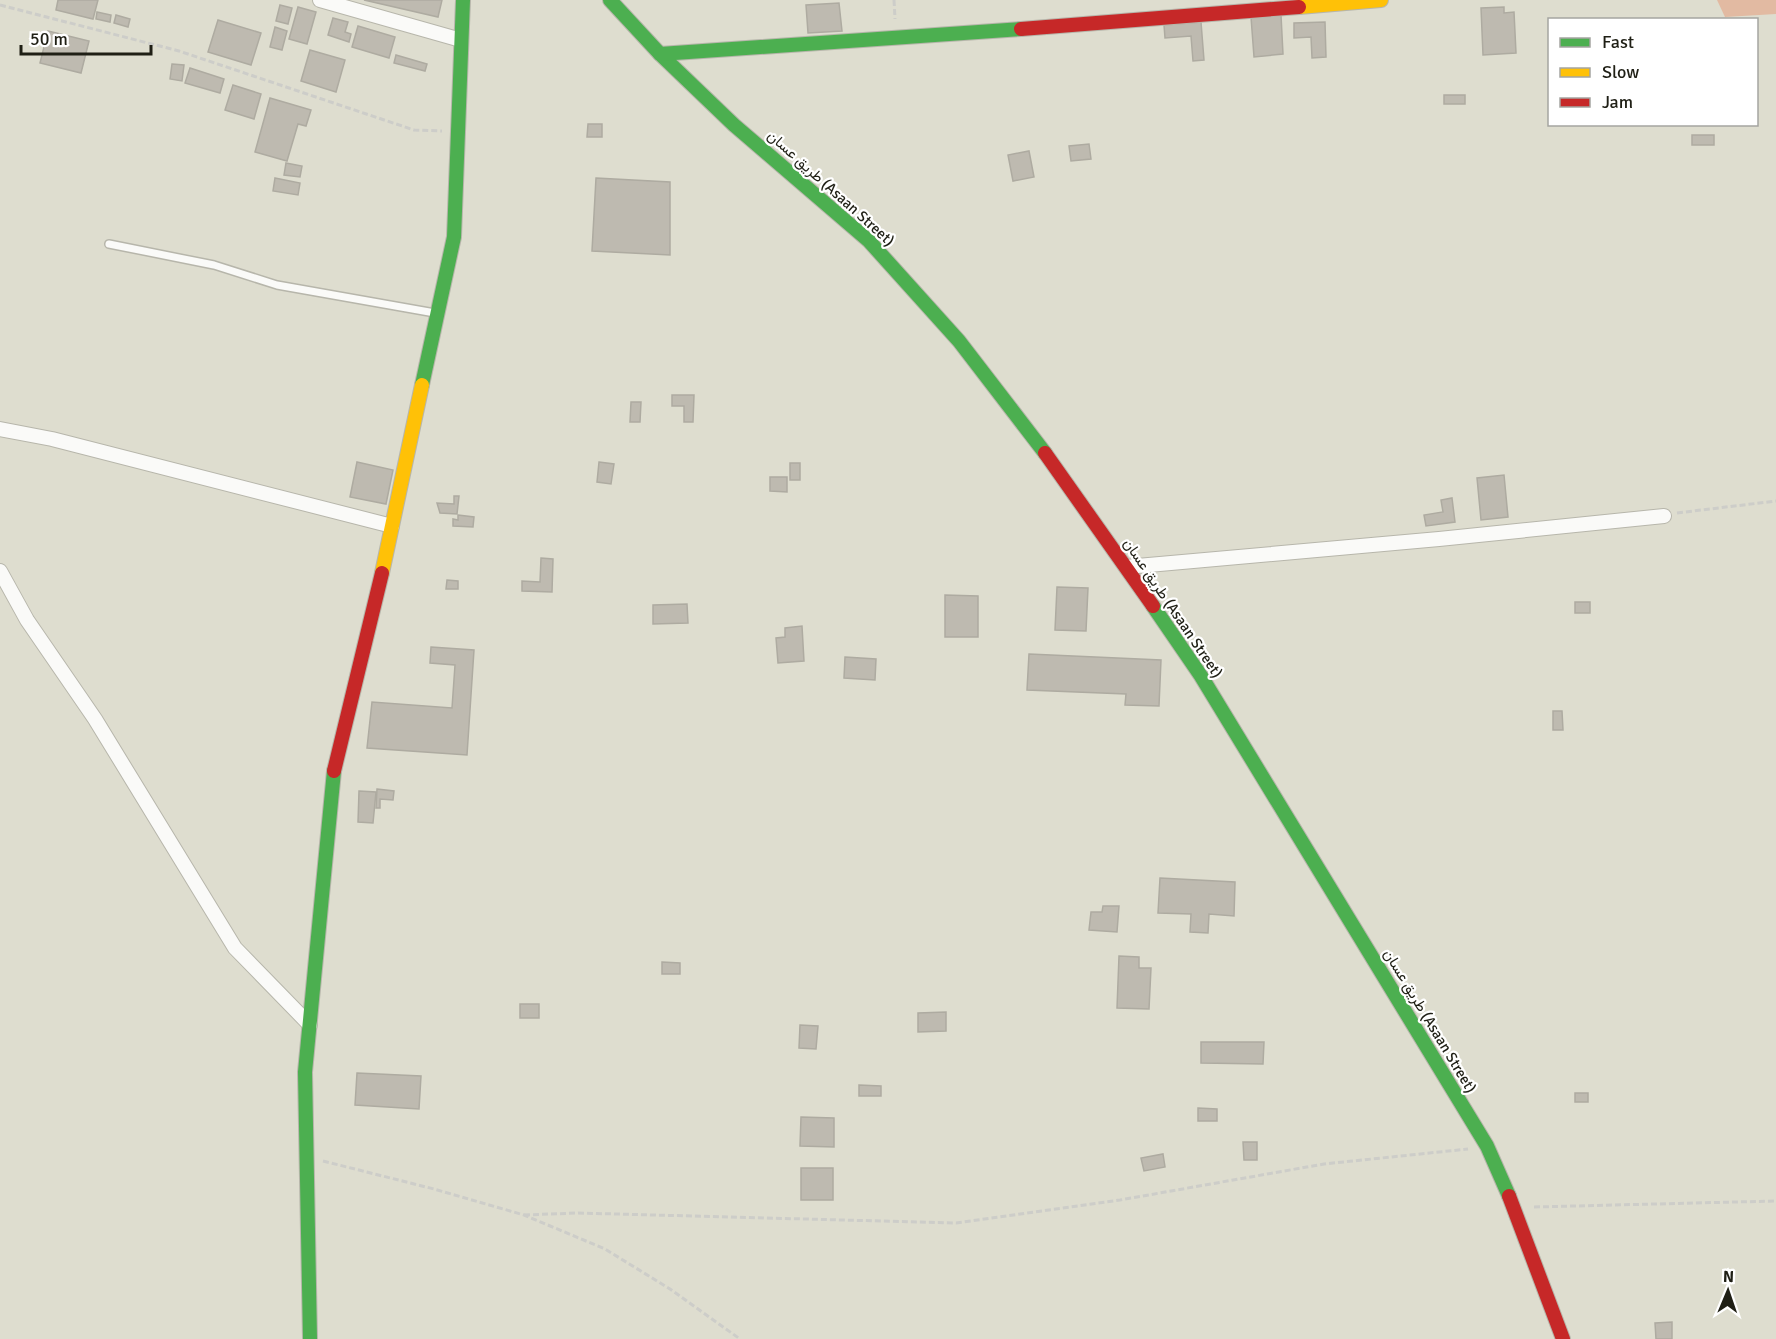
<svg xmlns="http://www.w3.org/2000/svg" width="1776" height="1339" font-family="Signika,Vazirmatn,sans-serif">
<rect width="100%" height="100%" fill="#deddcf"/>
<path fill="#e2baa2" d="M1717,0H1776V14L1725,17Z"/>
<g fill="#bebab0" stroke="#aeaba1" stroke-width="1.5">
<path d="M58,0H98L93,19L56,10Z"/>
<path d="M364,0H442L438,17Z"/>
<path d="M839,3L842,31L808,33L806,5Z"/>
<path d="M280,5L292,8L288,24L276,21Z"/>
<path d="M298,7L316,12L307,44L289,39Z"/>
<path d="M1504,7V13L1514,12L1516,53L1483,55L1481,8Z"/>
<path d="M97,12L111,15L110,22L96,19Z"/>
<path d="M116,15L130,19L128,27L114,23Z"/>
<path d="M1281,15L1283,54L1254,57L1251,17Z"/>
<path d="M333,18L348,22L345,32L351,34L349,42L328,35Z"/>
<path d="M218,20L261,33L251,65L208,52Z"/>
<path d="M1201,22L1204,60L1193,61L1191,36L1165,38L1164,25Z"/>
<path d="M1325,22L1326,57L1312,58L1311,37L1294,38V23Z"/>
<path d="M358,26L395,37L389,58L352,47Z"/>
<path d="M275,27L287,31L282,50L270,47Z"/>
<path d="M48,31L89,41L81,73L40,63Z"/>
<path d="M310,50L345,60L336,92L301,81Z"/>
<path d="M396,55L427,64L425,71L394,63Z"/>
<path d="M172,64L184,65L182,81L170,79Z"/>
<path d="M190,68L224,79L220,93L185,83Z"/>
<path d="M233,85L261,94L254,119L225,110Z"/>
<rect x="1444" y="95" width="21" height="9"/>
<path d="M270,98L311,110L306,126L298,124L287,161L255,152Z"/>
<path d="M588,124H602V137H587Z"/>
<rect x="1692" y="135" width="22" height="10"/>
<path d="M1089,144L1091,159L1071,161L1069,146Z"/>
<path d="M1029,151L1034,177L1013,181L1008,155Z"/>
<path d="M286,163L302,166L300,177L284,175Z"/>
<path d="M275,178L300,183L298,195L273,191Z"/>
<path d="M596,178L670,182V255L592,251Z"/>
<path d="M672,395H694L693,422H684V406H672Z"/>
<path d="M631,402H641L640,422H630Z"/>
<path d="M357,462L393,470L386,504L350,497Z"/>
<path d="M599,462L614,464L611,484L597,482Z"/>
<rect x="790" y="463" width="10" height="17"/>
<path d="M1504,475L1508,517L1481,520L1477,478Z"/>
<path d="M770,477H787V492L770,491Z"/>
<path d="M454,496H459L457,514L440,513L437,503L454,504Z"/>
<path d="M1452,498L1455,522L1426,526L1424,515L1443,512L1441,500Z"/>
<path d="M458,515L474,517L473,527L453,526V519L458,520Z"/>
<path d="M541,558L553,559L552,592L522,591V581L540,582Z"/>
<path d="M447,580L458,581V589H446Z"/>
<path d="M1057,587L1088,588L1086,631L1055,630Z"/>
<path d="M945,595L978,596V637H945Z"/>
<rect x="1575" y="602" width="15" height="11"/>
<path d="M687,604L688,623L653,624V605Z"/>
<path d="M802,626L804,661L778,663L776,638L785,637V628Z"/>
<path d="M431,647L474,650L467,755L367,748L372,702L452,708L455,665L430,663Z"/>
<path d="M1029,654L1161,660L1159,706L1125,705L1126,694L1027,690Z"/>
<path d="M845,657L876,659L875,680L844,678Z"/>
<path d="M1553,711H1562L1563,730H1553Z"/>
<path d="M377,789L394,791L393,800L380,799V808H376Z"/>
<path d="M359,791L376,792L373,823L358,822Z"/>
<path d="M1160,878L1235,882L1234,916L1209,914L1208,933L1190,932L1191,914L1158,913Z"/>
<path d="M1103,906H1119L1117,932L1089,930L1091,912H1102Z"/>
<path d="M1119,956L1139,957V968H1151L1149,1009L1117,1008Z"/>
<path d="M662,962L680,963V974H662Z"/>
<rect x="520" y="1004" width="19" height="14"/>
<path d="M946,1012V1031L918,1032V1013Z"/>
<path d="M800,1025L818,1026L816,1049L799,1048Z"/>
<path d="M1201,1042H1264L1263,1064L1201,1063Z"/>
<path d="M357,1073L421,1076L419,1109L355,1105Z"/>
<path d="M859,1085L881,1086V1096H859Z"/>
<rect x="1575" y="1093" width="13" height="9"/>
<path d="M1198,1108L1217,1109V1121H1198Z"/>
<path d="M801,1117L834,1118V1147L800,1146Z"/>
<path d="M1243,1142H1257V1160H1244Z"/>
<path d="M1163,1154L1165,1167L1144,1171L1141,1158Z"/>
<rect x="801" y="1168" width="32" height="32"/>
<path d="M1672,1322V1339H1656L1655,1323Z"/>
</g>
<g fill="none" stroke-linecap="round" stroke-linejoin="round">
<g stroke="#b7b6ab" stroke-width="10">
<path id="lane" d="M109,244L214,265L277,285L435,313"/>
</g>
<g stroke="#b7b6ab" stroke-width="16">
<g id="street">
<path d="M320,0L461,40"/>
<path d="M0,429L52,439L392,526"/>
<path d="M1126,567L1439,539L1664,516"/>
<path d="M0,571L27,620L95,719L235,948L310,1025"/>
</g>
</g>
<g stroke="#b7b6ab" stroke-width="16">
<g id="fast">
<path d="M610,0L660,54L734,125L869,241L959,341L1045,453"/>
<path d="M660,54L1021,29"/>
<path d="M422,385L454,237L463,0"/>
<path d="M1153,606L1201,676L1487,1146L1509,1196"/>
<path d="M310,1339L305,1072L334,771"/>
</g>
</g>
<g stroke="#b7b6ab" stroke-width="16">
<g id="slow">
<path d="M1299,7L1381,0"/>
<path d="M382,573L422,385"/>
</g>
</g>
<g stroke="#b7b6ab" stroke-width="16">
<g id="jam">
<path d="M1021,29L1299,7"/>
<path d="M1045,453L1153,606"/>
<path d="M334,771L382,573"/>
<path d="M1509,1196L1563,1339"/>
</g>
</g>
<g stroke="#cdcdc9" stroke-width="3" stroke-dasharray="6 3" stroke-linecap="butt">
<path d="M894,0L895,19"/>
<path d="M0,5L179,51L414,130L442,131"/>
<path d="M1677,513L1776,501"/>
<path d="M323,1161L434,1189L524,1215L605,1249L670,1289L740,1339"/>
<path d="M1534,1207L1776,1201"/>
<path d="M524,1215L578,1213L956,1223L1120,1200L1324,1164L1468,1149"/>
</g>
<use href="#lane" stroke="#fafaf8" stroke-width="7"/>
<use href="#street" stroke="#fafaf8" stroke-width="14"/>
<use href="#fast" stroke="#4caf50" stroke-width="14"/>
<use href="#slow" stroke="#ffc107" stroke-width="14"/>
<use href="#jam" stroke="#c62828" stroke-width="14"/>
</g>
<g text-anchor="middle" stroke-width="4.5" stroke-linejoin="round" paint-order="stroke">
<g font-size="15" fill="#1f1f15" stroke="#fff">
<text transform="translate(831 188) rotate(42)" y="5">طريق عسان (Asaan Street)</text>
<text transform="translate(1173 608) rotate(56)" y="5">طريق عسان (Asaan Street)</text>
<text transform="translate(1430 1021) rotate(59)" y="5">طريق عسان (Asaan Street)</text>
</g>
</g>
<rect x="1548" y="18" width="210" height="108" fill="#ffffff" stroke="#a5a5a1" stroke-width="1.5"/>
<rect x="1560" y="38" width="30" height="9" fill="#4caf50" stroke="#a5a5a1" stroke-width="1.5"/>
<text x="1602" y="48" font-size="18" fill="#1f1f15">Fast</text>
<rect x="1560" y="68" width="30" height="9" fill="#ffc107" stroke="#a5a5a1" stroke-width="1.5"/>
<text x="1602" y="78" font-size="18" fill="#1f1f15">Slow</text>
<rect x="1560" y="98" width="30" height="9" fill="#c62828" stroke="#a5a5a1" stroke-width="1.5"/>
<text x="1602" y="108" font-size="18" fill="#1f1f15">Jam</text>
<g transform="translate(1728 1291) rotate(2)" stroke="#ffffff" stroke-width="4.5" paint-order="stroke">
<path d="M0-4.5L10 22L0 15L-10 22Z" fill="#1f1f15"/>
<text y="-9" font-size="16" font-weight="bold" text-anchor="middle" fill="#1f1f15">N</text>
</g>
<path d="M21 45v9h130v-9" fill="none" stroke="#1f1f15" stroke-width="3"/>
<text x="30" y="45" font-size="18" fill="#1f1f15" stroke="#ffffff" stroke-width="4.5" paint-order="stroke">50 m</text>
</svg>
